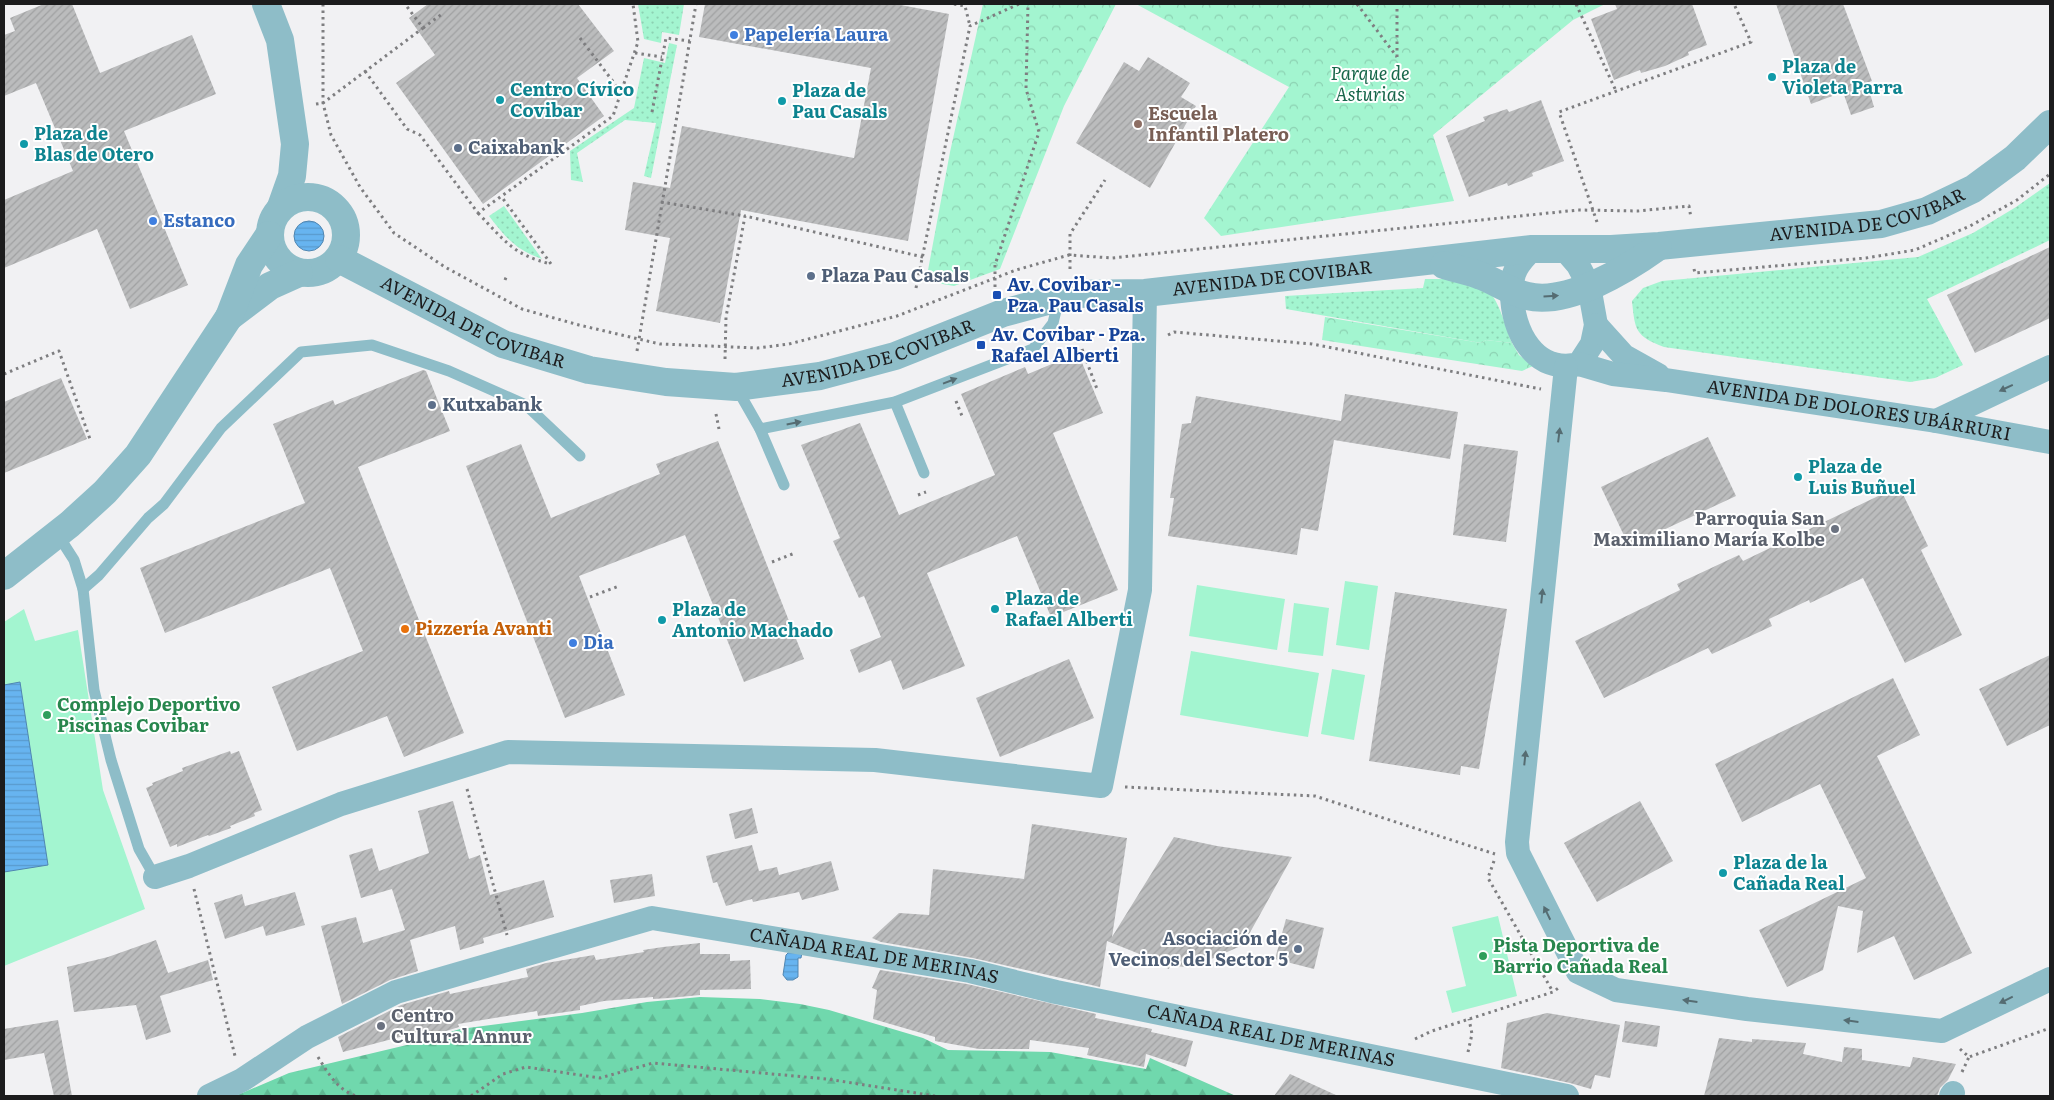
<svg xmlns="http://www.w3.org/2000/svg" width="2054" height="1100" font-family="Literata,serif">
<defs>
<pattern id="forest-firs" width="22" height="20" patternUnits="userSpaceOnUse" patternTransform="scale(1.25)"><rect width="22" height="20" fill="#70d8ad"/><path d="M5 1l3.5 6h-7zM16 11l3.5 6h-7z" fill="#60b994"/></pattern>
<pattern id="park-crowns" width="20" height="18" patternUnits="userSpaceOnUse" patternTransform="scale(1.25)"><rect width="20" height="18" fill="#a3f5d0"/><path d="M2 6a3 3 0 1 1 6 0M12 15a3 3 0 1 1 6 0" fill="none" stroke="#8cd1b2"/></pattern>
<pattern id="garden-dots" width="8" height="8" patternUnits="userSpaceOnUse" patternTransform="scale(1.25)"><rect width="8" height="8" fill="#a3f5d0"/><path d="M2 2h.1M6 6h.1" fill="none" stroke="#8cd1b2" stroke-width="1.8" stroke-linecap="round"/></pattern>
<pattern id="water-rules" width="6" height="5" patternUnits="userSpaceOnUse" patternTransform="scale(1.25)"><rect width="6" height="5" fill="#67b4f0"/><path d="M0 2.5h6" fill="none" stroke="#599acd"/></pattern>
<pattern id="building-hatch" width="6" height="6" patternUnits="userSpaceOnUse" patternTransform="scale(1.25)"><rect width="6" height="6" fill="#bbbcbd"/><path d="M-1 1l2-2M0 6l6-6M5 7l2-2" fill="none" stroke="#a0a1a2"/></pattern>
</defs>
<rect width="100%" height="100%" fill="#f1f1f3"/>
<path fill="url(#forest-firs)" d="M700,997L760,999L800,1004L829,1010L923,1038L948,1050L1050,1052L1146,1069L1150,1058L1236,1096H235L289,1073L411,1044L460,1029L582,1013L647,1002Z"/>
<g fill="url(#park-crowns)">
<path d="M983,4H1116L1064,106L1000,269L954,286L926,281L950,152Z"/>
<path d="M1136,4H1605L1573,20L1433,135L1454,201L1221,236L1204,218L1289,87Z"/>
<path d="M1325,317L1481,343L1486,340L1512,343L1519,355L1533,366L1522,371L1322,340Z"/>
</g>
<g fill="url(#garden-dots)">
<path d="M638,4H684L679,35L662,32L661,43L644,39Z"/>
<path d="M669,43L677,45L651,178L644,176L656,123L625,120L577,153L583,182L571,180L570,151L634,108L644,58L665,63Z"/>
<path d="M2050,183V240L1927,299L1963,365L1935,378L1910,382L1664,347C1635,336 1635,330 1632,301L1643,288L1662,281L1918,257L1973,233L2016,207Z"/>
<path d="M504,206L542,259C516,250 505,237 489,216Z"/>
<path d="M1425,279C1445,279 1469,277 1487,290C1499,299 1506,329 1512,343L1486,340L1481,343L1286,309L1285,296L1423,288Z"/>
</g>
<g fill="#a3f5d0">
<path d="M1345,581L1378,586L1369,650L1336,645Z"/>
<path d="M1197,585L1285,599L1277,650L1189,636Z"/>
<path d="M1294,603L1329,608L1323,656L1288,652Z"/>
<path d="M24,609L35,641L78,630L103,790L145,909L4,966V622Z"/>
<path d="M1191,651L1319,673L1308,737L1180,715Z"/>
<path d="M1332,669L1365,675L1354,740L1321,734Z"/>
<path d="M1498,916L1517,996L1452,1013L1446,991L1466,986L1452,927Z"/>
</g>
<g fill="url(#water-rules)" stroke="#5086b1">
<circle cx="309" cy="236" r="15"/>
<path d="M20,682L48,865L4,872V685Z"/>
<path d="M790,951L802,952L801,958H798V977L793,980H787L783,975L786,955Z"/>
</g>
<g fill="url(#building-hatch)">
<path d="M44,4H72L100,73L192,35L216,94L124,131L188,285L130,309L97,229L4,268V200L73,171L36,83L4,96V35L15,31L10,18Z"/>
<path d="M428,4H578L614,51L577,78L604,116L483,204L396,83L435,55L409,18Z"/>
<path d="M705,4H895L949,14L908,241L741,210L720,323L656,311L670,238L625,230L633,182L670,188L682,126L854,158L871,68L699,37Z"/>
<path d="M1615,4H1692L1707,45L1688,52L1689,55L1665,66L1641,73L1640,70L1614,80L1591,19L1617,9Z"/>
<path d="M1776,4H1843L1872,81L1867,83L1874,107L1851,115L1843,92L1811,104Z"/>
<path d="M1148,57L1190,83L1181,97L1196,106L1150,188L1076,143L1124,62L1139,71Z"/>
<path d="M1541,100L1564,161L1532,173L1533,176L1521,181L1508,186L1507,183L1469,197L1446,136L1485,121L1483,117L1507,109L1509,112Z"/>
<path d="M2050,247V318L1975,353L1947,295Z"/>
<path d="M1078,353L1103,413L1053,433L1118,590L1051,617L1017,536L927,573L965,666L903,690L891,660L859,673L850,650L881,637L864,596L859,598L833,541L840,538L801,445L860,423L899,515L995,475L961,394L1025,367L1028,374Z"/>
<path d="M423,370L426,371L450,431L358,467L464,733L404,757L387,716L297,751L272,687L363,651L330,568L165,633L140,568L305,503L273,424L333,400L335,405Z"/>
<path d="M61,378L87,439L4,473V402Z"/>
<path d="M1345,394L1458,412L1450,459L1334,440L1318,531L1301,528L1297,555L1168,536L1174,498H1170L1182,424L1191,423L1196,396L1341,421Z"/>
<path d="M1708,437L1736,496L1629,546L1601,487Z"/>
<path d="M718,441L804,659L744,682L685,535L579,576L625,695L565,718L466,466L521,444L551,518L660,474L656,464Z"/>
<path d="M1464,444L1518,451L1506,542L1453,535Z"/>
<path d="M1899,486L1928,546L1921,550L1962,635L1905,663L1863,578L1810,603L1809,600L1769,619L1772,626L1712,654L1708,648L1604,698L1575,641L1680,590L1677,584L1739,555L1743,561Z"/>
<path d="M1395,592L1507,609L1479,769L1461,766L1460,775L1369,761Z"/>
<path d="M2050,655V725L2007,746L1979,689Z"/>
<path d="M1069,659L1094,718L1000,757L976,698Z"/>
<path d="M1893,678L1920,735L1877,756L1972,953L1914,980L1894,936L1857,953L1863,911L1838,906L1823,970L1787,987L1759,930L1866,878L1820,784L1742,822L1715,764Z"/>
<path d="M230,751L231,754L239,751L262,810L254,813L255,816L230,826L231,828L209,836L208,835L177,847V844L170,847L146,788L153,785L152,783L183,771L182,768Z"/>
<path d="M453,801L469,859L480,855L490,895L544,880L554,917L483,938L484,943L460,950L455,926L410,940L418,971L390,980L342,1004L321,926L356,917L363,943L405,930L392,889L361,898L349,855L372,848L379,871L429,853L418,811Z"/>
<path d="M1640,801L1673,861L1597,902L1564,843Z"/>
<path d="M752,808L758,833L735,839L729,814Z"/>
<path d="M1032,824L1127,838L1112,937L1174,837L1217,846L1292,857L1243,945L1191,968L1170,965L1169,969L1146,960L1147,957L1107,941L1100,987L973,958L881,942L872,938L899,913L929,915L933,869L1024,879Z"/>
<path d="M752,845L759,871L777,867L779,875L831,861L839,890L802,900L799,892L753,902L752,899L726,906L717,882L713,883L706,856Z"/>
<path d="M652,874L655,896L614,903L610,880Z"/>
<path d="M295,892L305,925L266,936L263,926L225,939L214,903L242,894L245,906Z"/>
<path d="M1286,919L1324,928L1314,969L1275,959Z"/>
<path d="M156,940L168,973L208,960L213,980L160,996L171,1032L146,1040L136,1005L74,1012L67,967L108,957Z"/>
<path d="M700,943V954H730V961L750,960L751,989L700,990V995L669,998L653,999V997L604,1001L580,1006V1010L538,1016L537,1011L458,1024L459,1027L413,1041L411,1034L343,1052L338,1037L401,1005L449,991L450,994L528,977L526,969L546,963L594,955L596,960L644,952L643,950L663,947Z"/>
<path d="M880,970L967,984L1096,1014L1095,1018L1152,1029L1151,1032L1193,1041L1186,1067L1146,1054L1144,1067L1087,1055L1089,1048L1030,1040L1029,1049H979L935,1041V1037L873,1019L877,990L872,988Z"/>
<path d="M1547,1013L1620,1025L1610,1078L1595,1075L1591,1089L1570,1083L1501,1068L1507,1023Z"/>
<path d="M58,1020L72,1096H54L44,1053L4,1060V1029Z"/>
<path d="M1625,1021L1660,1026L1657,1047L1622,1042Z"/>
<path d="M1719,1038L1752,1042V1039L1806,1043L1803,1054L1842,1062L1844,1047L1862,1049V1060L1910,1067L1913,1057L1956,1064L1948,1080L1940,1088L1937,1096H1704Z"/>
<path d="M1290,1074L1338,1096H1274Z"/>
</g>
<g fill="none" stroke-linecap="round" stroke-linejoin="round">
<g stroke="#7e7e80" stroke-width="3" stroke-dasharray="2.5 4" stroke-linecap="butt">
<path d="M323,4V103L331,135L360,187L394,233L445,267L522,309L579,325L660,344L758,348L789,344L897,316L1016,270L1069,255L1112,258L1578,210L1638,211L1689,206L1691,218"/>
<path d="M954,4L965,6L970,26"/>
<path d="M1357,4L1397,57"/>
<path d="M1576,4L1616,91"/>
<path d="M423,28L442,14"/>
<path d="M580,38L621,92"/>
<path d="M635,53L662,57"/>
<path d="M1397,57V4"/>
<path d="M365,71L407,129L420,135L478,213L613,116L638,42L633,4"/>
<path d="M316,104L323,103L423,28L405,4"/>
<path d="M652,112L666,38L690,41"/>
<path d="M661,202L745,216"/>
<path d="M478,213C504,240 513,255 551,264L501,196"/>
<path d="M1597,222L1559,112L1751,42L1734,4"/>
<path d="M1070,269V234L1105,180"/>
<path d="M1694,269L1695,273L1866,258L1915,250L1970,226L2017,200L2050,174"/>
<path d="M505,280L507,275"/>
<path d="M995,287V265L1039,132L1026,89L1028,4"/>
<path d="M916,288L970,26L1019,4"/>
<path d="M1168,335L1174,332L1312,344L1541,389"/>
<path d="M1082,349L1097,389"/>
<path d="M637,351L696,4"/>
<path d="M725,359L726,317L745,216L923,257"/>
<path d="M4,374L59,351L91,442"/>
<path d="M956,401L962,416"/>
<path d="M716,414L719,429"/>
<path d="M918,495L926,492"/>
<path d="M772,562L795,553"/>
<path d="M590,597L619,586"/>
<path d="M1125,787L1315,796L1495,854"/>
<path d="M467,789L507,935"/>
<path d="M1494,861L1488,878L1553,992"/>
<path d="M194,889L235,1056"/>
<path d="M1415,1039L1432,1031L1553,992L1561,986"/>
<path d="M1960,1049L1969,1057L2050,1028"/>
<path d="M1468,1052L1472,1034L1469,1019"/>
<path d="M318,1057C328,1073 338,1091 357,1096"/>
<path d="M1962,1072L1969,1057"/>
<path d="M471,1096L503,1074L526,1067L600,1078L653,1063L827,1079L935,1096"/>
</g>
<g stroke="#8ebdc8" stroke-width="11">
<path d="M736,387L760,429L895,402L1033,349L1053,323L1059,298"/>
<path d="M895,402L924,473"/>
<path d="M760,429L784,485"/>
<path d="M58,535L74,560L83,589L94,690L111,760L139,849L155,877"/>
<path d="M83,589L99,575L148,518L164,504L221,428L301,352L372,345L449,371L526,405L580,456"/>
</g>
<g stroke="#8ebdc8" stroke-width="24">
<path d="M1532,249C1525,257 1517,264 1514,274C1512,280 1512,287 1512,293C1512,331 1535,375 1579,364L1592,344L1596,325L1589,286L1578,265L1565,250"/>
<path d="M1596,325L1624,356L1658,375"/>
<path id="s1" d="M1579,364L1613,374L1666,380L1936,421L2050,442"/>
<path d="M1566,367L1517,842L1518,853L1578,972L1616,990L1747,1009L1942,1031L2050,979"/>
<path d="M1936,421L2050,367"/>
<path d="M155,877L189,866L341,804L508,752L875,760L1101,786L1140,590L1145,293"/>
<path id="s2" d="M209,1096L242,1080L307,1037L396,992L652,918L970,971L1056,992L1567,1096"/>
<path d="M1951,1096L1953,1093"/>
</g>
<g stroke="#8ebdc8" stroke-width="28">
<path d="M266,4L280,40L295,144L292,176L281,207"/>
<circle cx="308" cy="235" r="38"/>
<path id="s3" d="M339,259L503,344L589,370L666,382L736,387L820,376L895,356L1003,313L1073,294L1145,293L1532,249H1611L1659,246L1881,224L1927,211L1973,189L2015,158L2050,124"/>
<path d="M1444,265C1456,269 1469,271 1481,276C1497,282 1510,292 1527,296C1567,306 1626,270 1658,247"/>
<path d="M229,317L270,286L299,273"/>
<path d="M4,576L70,524L105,492L138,455L229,317L249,265L269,235"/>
</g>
</g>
<defs><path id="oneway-solid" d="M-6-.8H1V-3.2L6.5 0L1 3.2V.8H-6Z" transform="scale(1.25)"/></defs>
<g fill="#556c72">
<use href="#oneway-solid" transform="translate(1551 296) rotate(-4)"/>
<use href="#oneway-solid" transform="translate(950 381) rotate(-21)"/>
<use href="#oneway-solid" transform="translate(2006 388) rotate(155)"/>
<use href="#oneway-solid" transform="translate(794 423) rotate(-11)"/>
<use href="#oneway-solid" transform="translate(1559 435) rotate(-83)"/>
<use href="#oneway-solid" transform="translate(1542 596) rotate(-84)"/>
<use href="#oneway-solid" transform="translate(1525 758) rotate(-84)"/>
<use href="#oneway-solid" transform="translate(1547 913) rotate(-116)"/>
<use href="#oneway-solid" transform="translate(2006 1000) rotate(154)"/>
<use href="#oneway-solid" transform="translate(1690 1001) rotate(-172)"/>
<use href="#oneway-solid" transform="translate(1851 1021) rotate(-173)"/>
</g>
<g fill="#3f7fe0" stroke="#fff" stroke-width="2">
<circle cx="734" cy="35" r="5"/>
<circle cx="153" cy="221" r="5"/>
<circle cx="573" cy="643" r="5"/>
</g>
<g fill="#0f9aa8" stroke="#fff" stroke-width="2">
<circle cx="1772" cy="77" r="5"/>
<circle cx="500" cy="100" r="5"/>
<circle cx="782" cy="101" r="5"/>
<circle cx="24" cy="144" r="5"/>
<circle cx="1798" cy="477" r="5"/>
<circle cx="995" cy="609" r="5"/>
<circle cx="662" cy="620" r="5"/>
<circle cx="1723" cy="873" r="5"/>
</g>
<circle fill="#8d6e63" stroke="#fff" stroke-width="2" cx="1138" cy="124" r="5"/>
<g fill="#5c6f8a" stroke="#fff" stroke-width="2">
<circle cx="458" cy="148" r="5"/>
<circle cx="811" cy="276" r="5"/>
<circle cx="432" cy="405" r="5"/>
<circle cx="1298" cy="949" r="5"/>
</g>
<g fill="#1a4fb4" stroke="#fff" stroke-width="2">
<rect x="992" y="290" width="10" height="10" rx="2.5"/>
<rect x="976" y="340" width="10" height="10" rx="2.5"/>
</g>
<g fill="#6b7280" stroke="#fff" stroke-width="2">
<circle cx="1835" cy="529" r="5"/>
<circle cx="381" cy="1026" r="5"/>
</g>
<circle fill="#e8710a" stroke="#fff" stroke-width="2" cx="405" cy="629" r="5"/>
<g fill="#2e9e5b" stroke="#fff" stroke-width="2">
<circle cx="47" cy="715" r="5"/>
<circle cx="1483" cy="956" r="5"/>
</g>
<g text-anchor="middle" stroke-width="4" stroke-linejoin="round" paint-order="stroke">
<g font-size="18" font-weight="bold" fill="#366cbe" stroke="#fff" text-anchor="start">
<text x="744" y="41">Papelería Laura</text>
<text x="163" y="227">Estanco</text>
<text x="583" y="649">Dia</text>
</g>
<g font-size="18" font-weight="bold" fill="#0d838f" stroke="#fff" text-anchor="start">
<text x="1782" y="73">Plaza de<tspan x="1782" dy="21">Violeta Parra</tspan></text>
<text x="510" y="96">Centro Cívico<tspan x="510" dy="21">Covibar</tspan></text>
<text x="792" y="97">Plaza de<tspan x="792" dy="21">Pau Casals</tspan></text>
<text x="34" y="140">Plaza de<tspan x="34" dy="21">Blas de Otero</tspan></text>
<text x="1808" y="473">Plaza de<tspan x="1808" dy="21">Luis Buñuel</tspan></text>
<text x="1005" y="605">Plaza de<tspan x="1005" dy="21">Rafael Alberti</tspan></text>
<text x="672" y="616">Plaza de<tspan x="672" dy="21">Antonio Machado</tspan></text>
<text x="1733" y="869">Plaza de la<tspan x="1733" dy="21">Cañada Real</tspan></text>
</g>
<g font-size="18" font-style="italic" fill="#18674b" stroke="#fff">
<text x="1370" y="80">Parque de<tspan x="1370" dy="21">Asturias</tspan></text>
</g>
<g font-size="18" font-weight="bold" fill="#785e54" stroke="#fff" text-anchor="start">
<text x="1148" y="120">Escuela<tspan x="1148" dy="21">Infantil Platero</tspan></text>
</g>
<g font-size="18" font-weight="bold" fill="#4e5e75" stroke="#fff" text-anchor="start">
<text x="468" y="154">Caixabank</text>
<text x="821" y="282">Plaza Pau Casals</text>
<text x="442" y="411">Kutxabank</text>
<text x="1288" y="945" text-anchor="end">Asociación de<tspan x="1288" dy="21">Vecinos del Sector 5</tspan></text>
</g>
<g font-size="18" fill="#1c1c1d" stroke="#fff">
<text dy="6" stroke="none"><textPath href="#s3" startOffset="1574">AVENIDA DE COVIBAR</textPath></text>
<text dy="6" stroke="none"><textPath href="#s3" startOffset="974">AVENIDA DE COVIBAR</textPath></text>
<text dy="6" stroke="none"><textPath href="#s3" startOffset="149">AVENIDA DE COVIBAR</textPath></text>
<text dy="6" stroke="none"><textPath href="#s3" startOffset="569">AVENIDA DE COVIBAR</textPath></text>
<text dy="6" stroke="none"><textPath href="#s1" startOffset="284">AVENIDA DE DOLORES UBÁRRURI</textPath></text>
<text dy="6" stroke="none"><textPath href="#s2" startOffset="706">CAÑADA REAL DE MERINAS</textPath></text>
<text dy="6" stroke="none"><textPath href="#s2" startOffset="1111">CAÑADA REAL DE MERINAS</textPath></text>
</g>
<g font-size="18" font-weight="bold" fill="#164399" stroke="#fff" text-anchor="start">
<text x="1007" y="291">Av. Covibar -<tspan x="1007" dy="21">Pza. Pau Casals</tspan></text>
<text x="991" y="341">Av. Covibar - Pza.<tspan x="991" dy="21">Rafael Alberti</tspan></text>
</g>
<g font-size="18" font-weight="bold" fill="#5b616d" stroke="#fff" text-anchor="end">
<text x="1825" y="525">Parroquia San<tspan x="1825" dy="21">Maximiliano María Kolbe</tspan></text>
<text x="391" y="1022" text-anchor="start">Centro<tspan x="391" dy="21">Cultural Annur</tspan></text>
</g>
<g font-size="18" font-weight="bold" fill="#c56008" stroke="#fff" text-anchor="start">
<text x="415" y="635">Pizzería Avanti</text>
</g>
<g font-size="18" font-weight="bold" fill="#27864d" stroke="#fff" text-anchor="start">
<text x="57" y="711">Complejo Deportivo<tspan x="57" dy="21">Piscinas Covibar</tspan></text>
<text x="1493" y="952">Pista Deportiva de<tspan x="1493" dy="21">Barrio Cañada Real</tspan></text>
</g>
</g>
<rect width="2054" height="1100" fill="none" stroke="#1c1c1d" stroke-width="10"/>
</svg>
